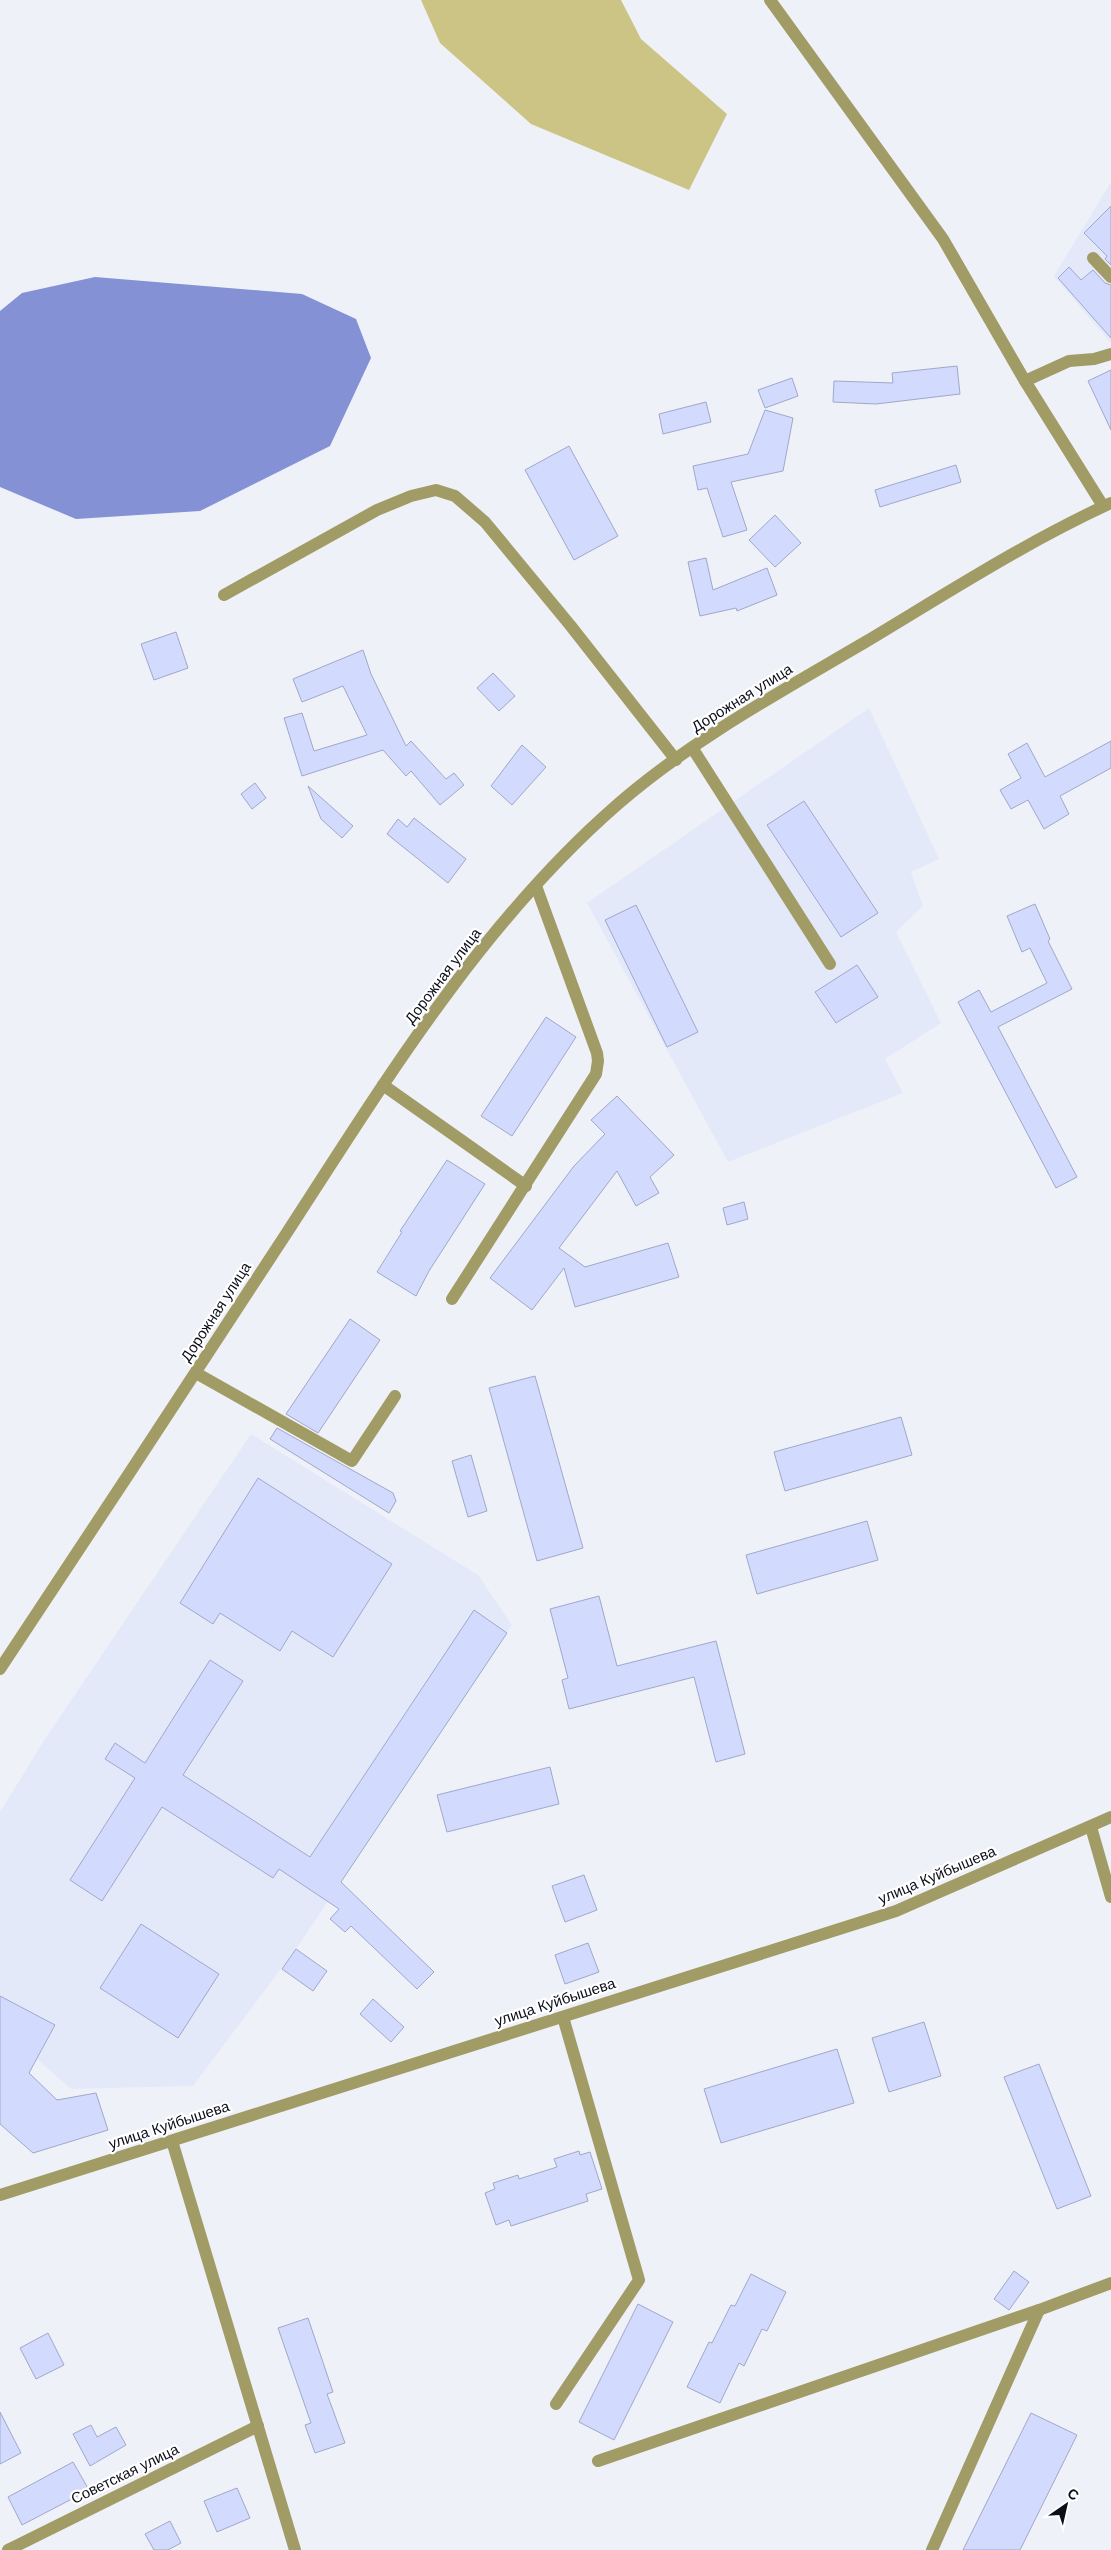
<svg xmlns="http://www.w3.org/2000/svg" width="1111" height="2550" font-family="'DM Sans',sans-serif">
<rect width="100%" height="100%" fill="#eff1f8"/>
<g fill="#e4e9fa">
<path d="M1111,182V343L1054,276Z"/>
<path d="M869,708L939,859L911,872L923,906L896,932L941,1023L885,1059L903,1093L728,1162L587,903Z"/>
<path d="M251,1434L478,1575L512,1625L296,1949L193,2086L71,2089L37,2059L0,2039V1812L43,1742Z"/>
</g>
<path fill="#ccc485" d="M421,0H621L641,39L727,114L689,190L531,124L440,43Z"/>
<path fill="#8491d4" d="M95,277L302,294L356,319L371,358L330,446L200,511L76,519L0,487V311L22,293Z"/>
<g fill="#d2dafe" stroke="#a0a7c9">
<path d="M1111,206V265L1105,259L1107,256L1084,233Z"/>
<path d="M1069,267L1081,280L1093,270L1105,283L1111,285V338L1058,278Z"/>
<path d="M957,366L960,394L876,404L833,402L834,381L893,383L892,373Z"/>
<path d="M1111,370V430L1088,381Z"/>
<path d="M792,378L798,396L765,408L758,390Z"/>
<path d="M706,402L711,422L663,434L659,414Z"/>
<path d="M765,410L793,418L783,471L731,482L747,530L723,537L707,488L698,490L693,466L748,454Z"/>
<path d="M569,446L618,536L574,560L525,470Z"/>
<path d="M956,465L961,482L880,507L875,490Z"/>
<path d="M775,515L801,543L775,567L749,540Z"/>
<path d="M706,558L713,590L767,568L777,595L737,611L736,608L700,616L688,562Z"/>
<path d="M176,632L188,668L154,680L141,644Z"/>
<path d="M363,650L371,674L406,746L411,741L446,779L454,773L464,785L440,805L411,771L406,776L383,750L302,776L284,718L302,713L314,751L367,735L343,686L302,702L293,679Z"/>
<path d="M493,673L515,696L499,711L477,688Z"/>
<path d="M1111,741V768L1060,796L1069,814L1044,829L1028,800L1011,809L1000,790L1021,778L1008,754L1027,743L1045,777Z"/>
<path d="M522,745L546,767L512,805L491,786Z"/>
<path d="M255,783L266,798L252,809L241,794Z"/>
<path d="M308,786L353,826L342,838L321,819Z"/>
<path d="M804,801L878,913L841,937L767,825Z"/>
<path d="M414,818L466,859L448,883L387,834L398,819L407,827Z"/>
<path d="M1035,904L1050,939L1048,941L1072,989L998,1027L1077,1177L1056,1188L958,1002L979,990L991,1012L1047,983L1030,948L1022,952L1007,916Z"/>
<path d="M636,905L698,1032L667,1047L605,920Z"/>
<path d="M857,965L878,997L836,1023L815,992Z"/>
<path d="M546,1017L576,1037L512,1136L481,1116Z"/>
<path d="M617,1096L674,1155L650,1177L659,1193L636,1206L617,1171L559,1248L585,1267L668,1243L679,1277L575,1307L564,1268L532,1310L490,1278L574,1166L605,1134L591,1120Z"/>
<path d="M447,1160L485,1184L429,1271L416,1296L377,1272L402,1232L400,1231Z"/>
<path d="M744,1202L748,1219L727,1225L723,1208Z"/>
<path d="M350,1319L380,1340L318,1433L286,1414Z"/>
<path d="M535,1376L583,1548L537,1561L489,1388Z"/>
<path d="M901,1417L912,1455L785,1491L774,1452Z"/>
<path d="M277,1428L393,1493L396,1501L389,1513L270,1439Z"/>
<path d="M471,1455L487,1511L468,1517L452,1461Z"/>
<path d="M258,1478L392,1564L333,1657L292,1631L280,1651L220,1613L213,1624L180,1603Z"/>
<path d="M867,1521L878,1560L757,1594L746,1555Z"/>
<path d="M599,1596L617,1666L716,1641L745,1754L716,1762L694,1677L569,1709L562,1680L568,1678L550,1609Z"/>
<path d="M474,1610L507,1633L341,1882L434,1972L417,1989L351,1926L345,1932L330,1919L339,1909L279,1869L273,1878L162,1807L102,1901L70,1880L135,1778L105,1759L115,1743L145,1763L210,1660L243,1681L183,1775L310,1857Z"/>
<path d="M550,1767L559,1804L447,1832L437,1795Z"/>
<path d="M584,1875L597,1910L565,1922L552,1886Z"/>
<path d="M141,1924L219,1974L178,2038L100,1988Z"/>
<path d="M588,1943L599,1972L565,1984L555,1955Z"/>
<path d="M296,1949L327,1971L313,1991L282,1969Z"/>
<path d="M0,1996L55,2025L29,2073L57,2100L96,2093L108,2130L33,2153L0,2124Z"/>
<path d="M373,1999L404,2027L391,2042L360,2014Z"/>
<path d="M924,2022L941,2076L889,2092L872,2038Z"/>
<path d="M837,2049L854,2103L721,2143L704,2089Z"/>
<path d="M1039,2064L1091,2196L1057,2209L1004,2077Z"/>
<path d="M579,2151L580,2155L590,2152L602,2189L586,2194L588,2201L511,2226L509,2220L496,2225L485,2193L495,2189L493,2183L518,2175L519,2179L557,2167L554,2159Z"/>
<path d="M1014,2271L1029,2282L1009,2310L994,2299Z"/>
<path d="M751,2274L786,2292L767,2331L762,2329L744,2366L739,2363L720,2403L687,2387L709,2342L712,2343L731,2305L735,2306Z"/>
<path d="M638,2304L673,2322L614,2440L579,2422Z"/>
<path d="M308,2318L333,2392L327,2394L345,2443L315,2453L305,2425L311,2423L278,2328Z"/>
<path d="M48,2333L64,2365L36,2379L20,2348Z"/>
<path d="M0,2412L21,2453L0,2464Z"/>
<path d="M1031,2413L1077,2435L1020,2550H963Z"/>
<path d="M91,2425L97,2437L116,2427L126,2445L90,2466L73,2434Z"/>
<path d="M73,2462L89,2490L22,2525L8,2497Z"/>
<path d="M237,2488L250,2518L217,2532L204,2501Z"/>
<path d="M170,2521L181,2543L168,2550H154L145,2534Z"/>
</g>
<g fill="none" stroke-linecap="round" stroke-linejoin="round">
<g stroke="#a19b66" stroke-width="12">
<path d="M770,0L943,239L1025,381L1103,506"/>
<path d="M1093,258L1111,277"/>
<path d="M1025,381L1069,361L1094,359L1111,354"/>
<path d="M224,595L377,510L411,496L436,490L455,496L485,522L570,625L676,760"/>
<path d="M693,749L830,964"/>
<path d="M383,1085L526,1186"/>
<path d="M452,1299L596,1074L598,1061L597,1053L536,886"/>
<path d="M196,1373L352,1461L395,1396"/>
<path d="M0,1669C96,1524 191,1380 286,1234C384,1083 481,923 618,804C693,739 782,691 867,641C947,593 1026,542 1111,503"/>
<path d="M1091,1827L1111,1897"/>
<path d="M172,2141L295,2550"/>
<path d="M0,2195L896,1911L1111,1817"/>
<path d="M556,2404L639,2280L563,2017"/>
<path d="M598,2461L1039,2310L1111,2283"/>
<path d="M8,2550L258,2426"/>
<path d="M932,2550L1039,2310"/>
</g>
</g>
<g text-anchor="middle" stroke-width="4.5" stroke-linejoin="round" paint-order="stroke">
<g font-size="15" fill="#0c0e1a" stroke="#fff">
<text transform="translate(742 698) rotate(-32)" y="5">Дорожная улица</text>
<text transform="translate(443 976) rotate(-53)" y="5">Дорожная улица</text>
<text transform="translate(216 1312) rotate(-57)" y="5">Дорожная улица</text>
<text transform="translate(937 1875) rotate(-23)" y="5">улица Куйбышева</text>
<text transform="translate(555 2002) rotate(-18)" y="5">улица Куйбышева</text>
<text transform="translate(169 2125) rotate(-18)" y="5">улица Куйбышева</text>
<text transform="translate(125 2474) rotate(-26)" y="5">Советская улица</text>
</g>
</g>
<g transform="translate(1066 2505) rotate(34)" stroke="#ffffff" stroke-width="4" paint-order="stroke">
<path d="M0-4L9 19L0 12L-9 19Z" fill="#0c0e1a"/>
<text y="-8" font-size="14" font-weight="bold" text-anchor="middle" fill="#0c0e1a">С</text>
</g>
</svg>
